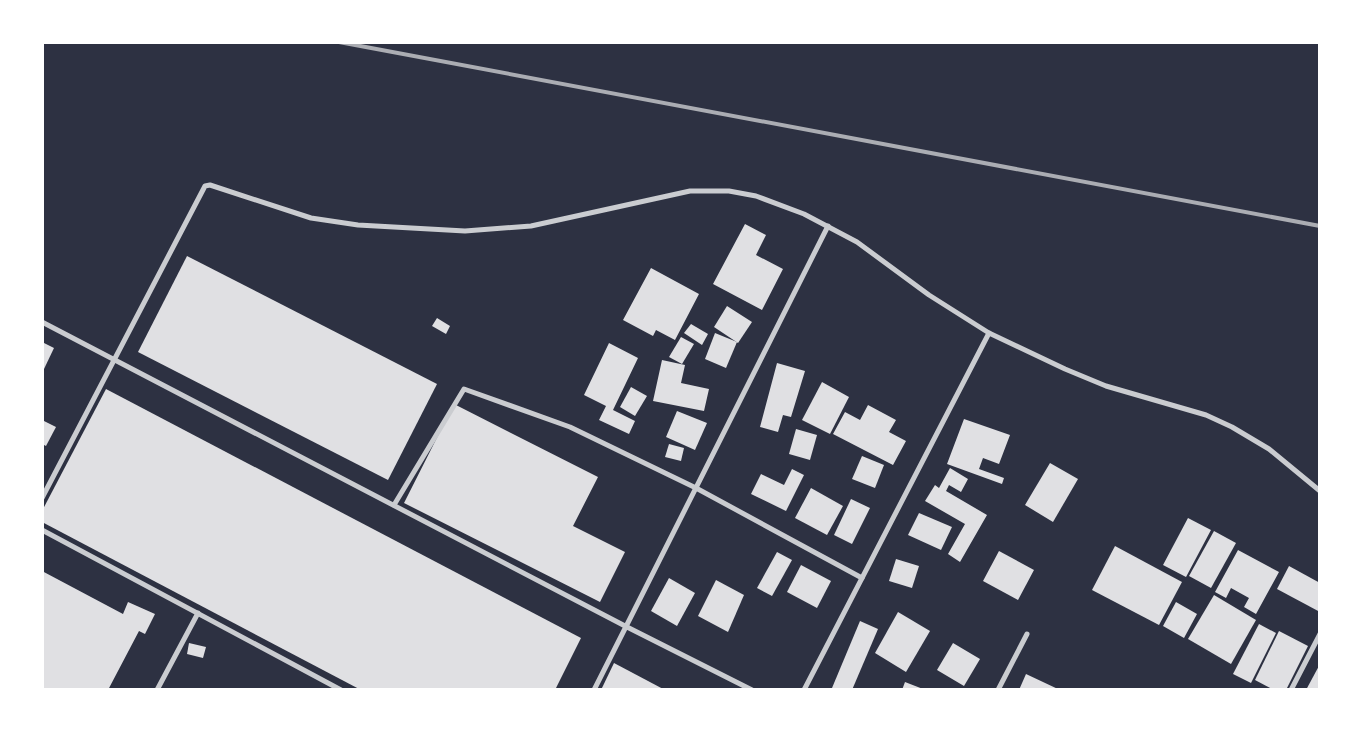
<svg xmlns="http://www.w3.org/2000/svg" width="1362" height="732" font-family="'Fira Sans Condensed',sans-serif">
<rect width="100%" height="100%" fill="#2d3142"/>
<g fill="#e0e0e3">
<path d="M745,224L766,235L756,255L783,269L762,310L713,284Z"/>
<path d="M187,256L437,384L388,480L138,352Z"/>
<path d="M651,268L699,294L675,340L656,330L653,336L623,320Z"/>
<path d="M727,306L752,322L738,343L714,327Z"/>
<path d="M437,318L450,326L446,334L432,326Z"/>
<path d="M691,324L708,334L702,345L684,333Z"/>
<path d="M715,333L737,342L726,368L705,359Z"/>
<path d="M681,337L694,344L682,364L669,357Z"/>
<path d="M42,342L54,348L44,369L42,368Z"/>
<path d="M609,343L638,358L613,410L635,421L629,434L599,420L606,406L584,395Z"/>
<path d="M662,360L685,365L681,383L709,389L704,411L653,401Z"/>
<path d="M777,363L805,371L791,417L783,415L778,432L760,427Z"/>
<path d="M822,382L849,397L830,434L802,420Z"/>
<path d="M631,387L647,396L635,416L620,407Z"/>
<path d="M106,389L581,638L555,690H361L42,522V511Z"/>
<path d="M454,404L598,477L573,526L625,552L600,602L404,503Z"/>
<path d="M868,405L896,420L889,432L906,441L893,465L833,434L845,412L860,420Z"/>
<path d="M677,411L707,423L695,450L666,437Z"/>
<path d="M964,419L1010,435L999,464L983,458L979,469L1004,478L1002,484L947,464Z"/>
<path d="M42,420L56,427L46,446L42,444Z"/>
<path d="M796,429L817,435L810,460L789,454Z"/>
<path d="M669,444L684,448L681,461L665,457Z"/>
<path d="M862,456L884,465L875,488L852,479Z"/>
<path d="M1050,463L1078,479L1053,522L1025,505Z"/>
<path d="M950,468L968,479L961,492L949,485L946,491L987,515L960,562L948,554L965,524L925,501L935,485L939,488Z"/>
<path d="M792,469L804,475L786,511L751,494L761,474L784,485Z"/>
<path d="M811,488L843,506L827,535L795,518Z"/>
<path d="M851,499L870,508L852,544L834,535Z"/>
<path d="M919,513L952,527L941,550L908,535Z"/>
<path d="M1188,518L1211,530L1186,577L1163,565Z"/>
<path d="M1214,531L1236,543L1211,588L1189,576Z"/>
<path d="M1115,546L1182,582L1159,625L1092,590Z"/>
<path d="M1238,550L1279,572L1256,614L1244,607L1249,598L1231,588L1226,598L1215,592Z"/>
<path d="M999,551L1034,570L1018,600L983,581Z"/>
<path d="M777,552L792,560L772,596L757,588Z"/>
<path d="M896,559L919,566L912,588L889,581Z"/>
<path d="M801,565L831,581L817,608L787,592Z"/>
<path d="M1289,566L1320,583V612L1277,589Z"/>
<path d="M42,571L123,614L128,602L155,614L145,634L139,631L108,690H42Z"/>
<path d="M669,578L695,593L677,626L651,611Z"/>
<path d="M716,580L744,595L728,632L698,616Z"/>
<path d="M1214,595L1256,620L1231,664L1188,639Z"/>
<path d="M1176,602L1197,614L1184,638L1163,626Z"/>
<path d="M898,612L930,631L906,672L875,653Z"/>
<path d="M860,621L878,629L852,690H835L832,688Z"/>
<path d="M1259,624L1276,633L1251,683L1233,674Z"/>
<path d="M1279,631L1308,646L1286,690H1274L1255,680Z"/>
<path d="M189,643L206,647L203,658L187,654Z"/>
<path d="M953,643L980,659L964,686L937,670Z"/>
<path d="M614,663L665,690H601Z"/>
<path d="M1320,664V690H1306Z"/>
<path d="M1026,674L1060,690H1019Z"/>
<path d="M905,682L923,689V690H902Z"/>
</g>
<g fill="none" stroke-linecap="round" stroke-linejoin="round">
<g stroke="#caccd0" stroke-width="5">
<path d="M42,322L627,627L752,690"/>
<path d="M42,498L205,186L210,185L311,218L358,225L465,231L531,226L690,191H729L756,196L804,214L857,242L929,295L989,333L1065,369L1106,386L1206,415L1232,427L1269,449L1320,491"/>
<path d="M394,505L464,389L570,427L696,488L862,578"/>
<path d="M42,530L341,690"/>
<path d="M157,690L198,613"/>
<path d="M594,690L828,226"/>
<path d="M804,690L989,333"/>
<path d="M998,690L1027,634"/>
<path d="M1291,690L1320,634"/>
</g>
<path stroke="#abadb3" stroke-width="4" d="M339,42L1320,226"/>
</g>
<rect width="1362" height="732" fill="none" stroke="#ffffff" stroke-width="88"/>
</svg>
